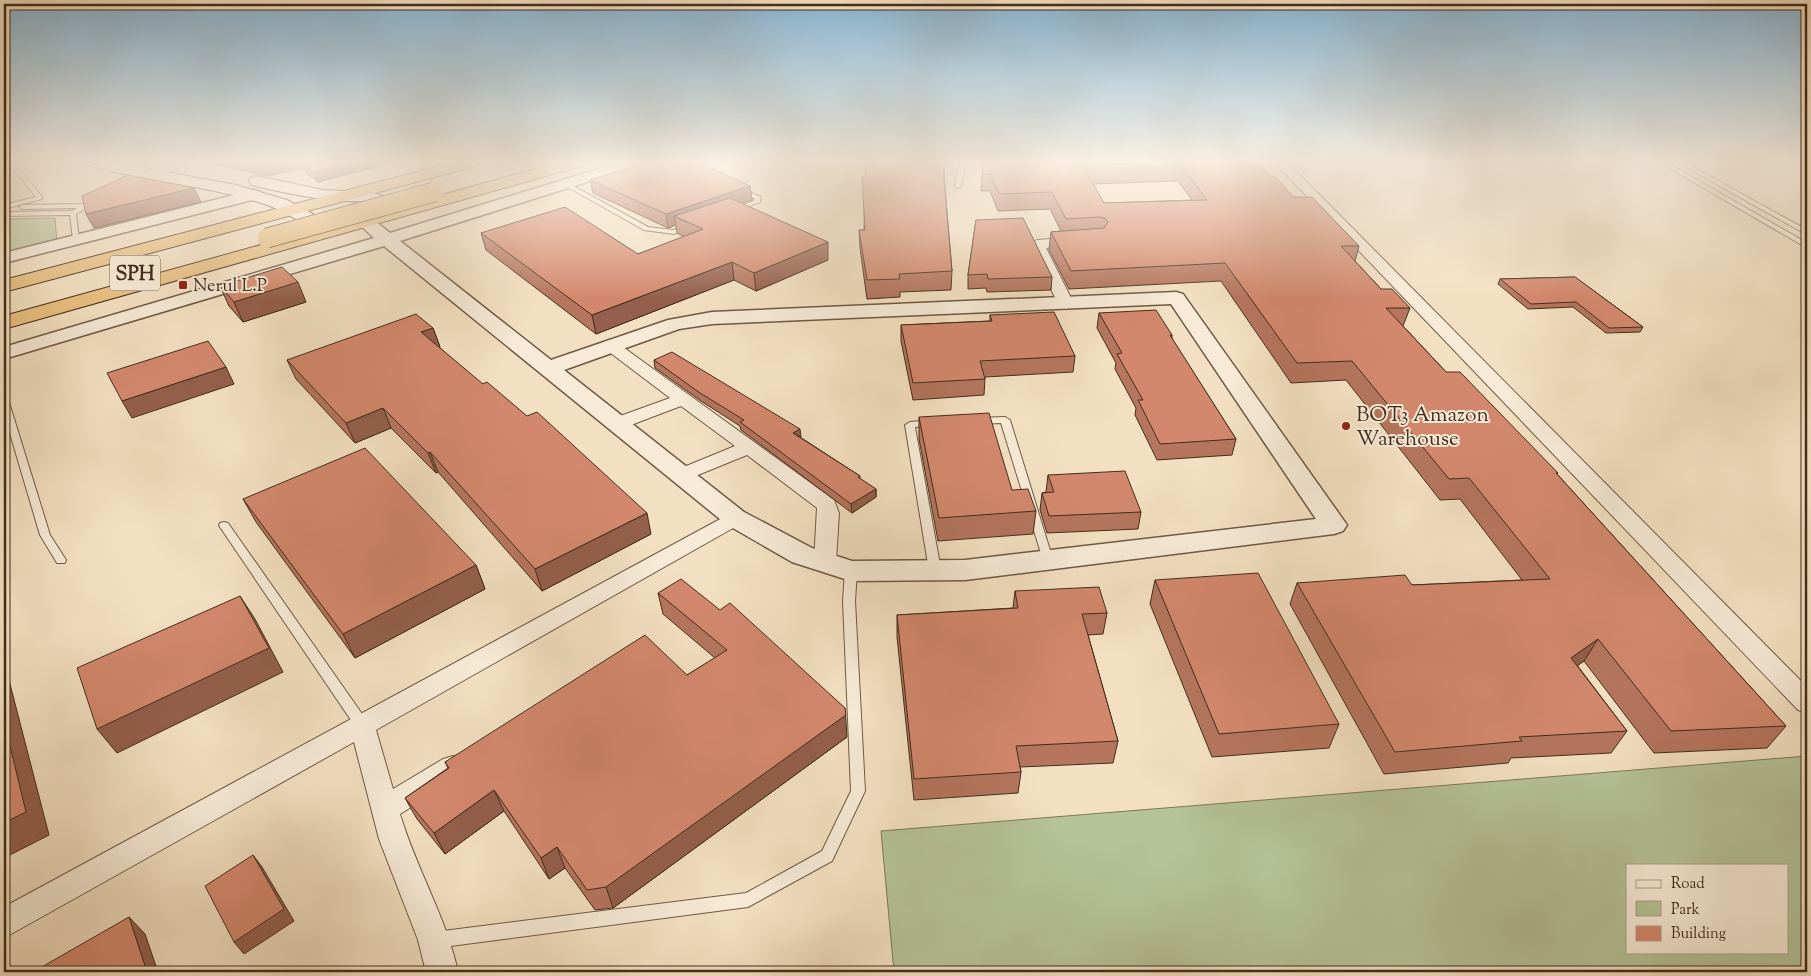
<svg xmlns="http://www.w3.org/2000/svg" width="1811" height="976" font-family="'Sorts Mill Goudy',serif">
<rect width="100%" height="100%" fill="#f3e0c2"/>
<filter id="stains"><feTurbulence type="fractalNoise" baseFrequency=".004" numOctaves="4"/><feColorMatrix values="0 0 0 0 .2 0 0 0 0 .09 0 0 0 0 .02 0 0 0 .5 -.17"/></filter>
<radialGradient id="worn" r=".72"><stop offset=".6" stop-color="#630" stop-opacity="0"/><stop offset="1" stop-color="#630" stop-opacity=".3"/></radialGradient>
<g fill="#b5c398" stroke="#7c7859" fill-rule="evenodd">
<path d="M55,218L57,242L4,255V219Z"/>
<path d="M1807,756V972H894L881,831ZM1627,865H1787V952H1627Z"/>
</g>
<g fill="none" stroke-linecap="round" stroke-linejoin="round">
<g stroke="#6e5a44" stroke-width="2">
<g id="service">
<path d="M8,162H14L42,197V199L4,209V205L36,197Z"/>
<path d="M960,162H966L961,186L958,188L955,186Z"/>
<path d="M1659,162H1666L1807,243V248Z"/>
<path d="M1677,162H1684L1807,230V235Z"/>
<path d="M564,183H568L648,227L673,230L688,225L691,227L674,234L644,230L564,185Z"/>
<path d="M737,188H741L761,197L760,202L736,211H732V209L754,201L755,199L737,190Z"/>
<path d="M95,199L98,201L97,202L76,214L79,240L76,242L73,240L70,215L4,216V212L72,211L77,208L22,209L19,207L22,205L84,204Z"/>
<path d="M4,396L8,399L50,535L66,560L65,563H57L40,535L4,413Z"/>
<path d="M1005,417L1010,420L1053,560L1052,563H1044L1043,560L1001,423L979,424L974,421L979,418Z"/>
<path d="M932,420L935,421L937,423L935,425L915,427L941,570L939,573H931L929,570L905,425L910,422Z"/>
<path d="M224,522L228,523L367,721L368,725L367,729L362,730L357,729L220,527L219,525L220,523Z"/>
<path d="M851,567L855,568L857,571L855,601L865,791L832,861L748,907L435,948L429,945L427,940L429,935L435,932L746,893L822,851L851,791L843,601L845,571L847,568Z"/>
</g>
</g>
<g stroke="#6e5a44" stroke-width="2">
<g id="minor">
<path d="M1274,162H1287L1807,687V713L1798,710Z"/>
<path d="M1076,237L1083,241L1081,244L1046,248L1074,304L1066,309L1058,304L1030,244L1037,240Z"/>
<path d="M610,340L616,342L834,500L839,513L836,562L833,567L825,570L817,567L814,562L817,508L747,455L688,479L681,481L674,479L671,475L674,471L735,446L681,406L623,428H609L607,424L609,420L670,398L604,348L602,345L604,342Z"/>
<path d="M735,511L742,513L745,518L742,523L376,730L393,789L443,759L453,756L463,759L466,767L463,775L400,814C416,868 446,917 458,972H426L418,940L379,839L354,742L4,938V907Z"/>
</g>
</g>
<g stroke="#6e5a44" stroke-width="3">
<g id="tertiary">
<path d="M167,162H186L184,165L155,178H145L142,175L145,172Z"/>
<path d="M621,162H643L641,165L400,241L551,360L668,320L712,312L1176,292L1183,294L1347,525L1343,531L1334,534L965,580L851,581L792,562L726,524L384,246L4,359V347L374,238L357,222L359,218H371L390,233ZM1171,304L1316,519L965,560L852,561L812,548L744,512L564,370L679,329L712,324Z"/>
<path d="M254,190L260,192L262,195L260,198L4,263V253Z"/>
</g>
</g>
<g stroke="#422d1a" stroke-width="2">
<g id="secondary">
<path d="M86,162H112L236,185L287,200L322,219L348,223L350,227L348,231C317,238 296,216 270,206C211,185 148,183 88,165Z"/>
<path d="M257,176L323,190L370,192L387,197L395,207L388,221H376L373,217L377,207C370,200 357,202 347,201C315,200 283,192 251,185L249,181L251,177Z"/>
</g>
</g>
<g stroke="#422d1a" stroke-width="2">
<g id="motorway">
<path d="M455,162H482L480,165L4,292V280Z"/>
<path d="M561,162H587L585,165L4,329V316Z"/>
</g>
</g>
<use href="#service" fill="#f7ebd7" fill-rule="evenodd"/>
<use href="#minor" fill="#f7ebd7" fill-rule="evenodd"/>
<use href="#tertiary" fill="#f7ebd7" fill-rule="evenodd"/>
<use href="#secondary" fill="#f7ebd7" fill-rule="evenodd"/>
<use href="#motorway" fill="#eac081" fill-rule="evenodd"/>
<g stroke="#422d1a" stroke-width="21" stroke-linecap="butt">
<path id="motorway-bridge" d="M267,238L434,192"/>
</g>
<use href="#motorway-bridge" stroke="#eac081" stroke-width="19"/>
</g>
<g fill="#b5755e" stroke="#422d1a" fill-rule="evenodd">
<path d="M204,162H392L318,182L300,168L269,176Z"/>
<path d="M945,162L944,176L952,271L951,290L900,292V297L867,299L860,248L859,230H864L865,176Z"/>
<path d="M984,162H1258L1270,176L1293,197L1359,246L1355,261L1381,289L1410,308L1403,326L1446,372L1558,473L1557,474L1786,726L1767,748L1654,753L1584,661L1577,665L1627,731L1611,753L1511,758L1508,763L1384,774L1290,604L1297,583L1412,585L1522,580L1460,499L1440,500L1346,380L1291,383L1221,281L1069,289L1049,250L1051,232L1061,231L1050,209L998,211L990,191H981L982,175ZM1178,181L1192,200L1104,203L1093,184Z"/>
<path d="M590,180L750,186L752,200L742,203L828,260L756,291L734,280L596,334L486,250L481,233L638,254L684,237L677,233L676,225L668,228L593,193Z"/>
<path d="M976,220L1052,277L1051,290L987,292L986,288L968,289V275Z"/>
<path d="M1575,277L1643,327L1640,332L1606,333L1573,307L1528,309L1498,284L1500,279Z"/>
<path d="M220,286L306,302L243,322L229,306Z"/>
<path d="M1099,313L1172,335V339L1236,439L1232,455L1157,460L1135,415L1136,408L1115,369L1116,363L1097,328Z"/>
<path d="M990,315L1075,356L1073,372L985,377L984,395L913,400L901,341V325L990,321Z"/>
<path d="M433,328L440,347H439L651,534L542,591L438,472L436,473L391,428L355,443L296,379L287,360Z"/>
<path d="M654,360L800,437L860,476V479L876,489V497L852,513L741,430L740,426L701,401L655,368Z"/>
<path d="M919,417L1012,490L1036,511L1033,534L938,541L919,439Z"/>
<path d="M1048,475L1141,512L1138,529L1047,533L1040,510L1042,493L1046,492Z"/>
<path d="M243,499L476,565L485,589L355,658L256,522Z"/>
<path d="M1155,580L1339,724L1329,748L1212,757L1150,604Z"/>
<path d="M1015,591L1107,613L1103,634L1088,635L1118,741L1113,763L1020,767L1021,772L1018,793L914,800L897,637V615L1013,608Z"/>
<path d="M658,593L847,737L613,908L595,910L565,868L549,879L504,811L445,854L417,819L405,798L448,768L445,762L687,675L715,658L663,614Z"/>
</g>
<g fill="#945f4c" stroke="#422d1a">
<path d="M285,162H298L300,168L269,176L265,167Z"/>
<path d="M355,162H392L318,182L314,173Z"/>
<path d="M944,162H945L943,185V169Z"/>
<path d="M750,186L752,200L686,222L674,216L676,225L668,228L666,214Z"/>
<path d="M194,188L201,202L94,228L86,214Z"/>
<path d="M828,242V260L756,291L754,273Z"/>
<path d="M732,262L734,280L596,334L592,315Z"/>
<path d="M298,282L306,302L243,322L234,302Z"/>
<path d="M433,328L440,347L428,351L421,332Z"/>
<path d="M226,367L234,384L132,418L122,401Z"/>
<path d="M383,408L391,428L355,443L346,423Z"/>
<path d="M800,429L801,437L793,433Z"/>
<path d="M430,452L438,472L436,473L428,453Z"/>
<path d="M876,489V497L852,513L851,504Z"/>
<path d="M647,513L651,534L542,591L535,569Z"/>
<path d="M476,565L485,589L355,658L343,634Z"/>
<path d="M240,596L255,619L283,672L117,753L97,729Z"/>
<path d="M1598,639L1584,661L1558,680L1571,658Z"/>
<path d="M4,661L49,835L4,858Z"/>
<path d="M845,708L847,737L613,908L606,887Z"/>
<path d="M494,790L504,811L445,854L434,833Z"/>
<path d="M557,847L565,868L549,879L541,858Z"/>
<path d="M253,855L262,867L294,921L244,954L234,942Z"/>
<path d="M129,917L145,934L158,972H147Z"/>
</g>
<g fill="#d3886d" stroke="#422d1a" fill-rule="evenodd">
<path d="M241,162H285L265,167Z"/>
<path d="M300,162H355L314,173Z"/>
<path d="M648,162H698L750,186L666,214L590,180Z"/>
<path d="M866,162H944L943,169L952,271L899,274L900,279L867,280L859,230H865L862,177L865,176Z"/>
<path d="M984,162H1258L1270,176H1275L1293,197H1312L1359,246H1341L1381,289H1392L1410,308H1386L1446,372H1460L1558,473H1556L1786,726L1671,731L1598,639L1571,658L1627,731L1519,737L1522,741L1395,752L1297,583L1405,575L1412,585L1550,579L1469,478L1449,479L1352,361L1297,363L1225,263L1071,271L1051,232L1104,228L1108,222L1105,218L1099,217L1066,219L1052,192L999,194L991,174L982,175ZM1181,165L1207,200L1104,203L1084,169Z"/>
<path d="M128,175L194,188L86,214L82,196Z"/>
<path d="M730,198L828,242L754,273L732,262L592,315L481,233L565,207L638,254L703,229L674,216Z"/>
<path d="M1023,218L1052,277L988,279L987,274L968,275L976,220Z"/>
<path d="M282,267L298,282L234,302L220,286Z"/>
<path d="M1575,277L1643,327L1609,328L1576,302L1531,304L1500,279Z"/>
<path d="M1156,310L1172,335H1170L1236,439L1160,444L1138,400H1143L1117,354L1122,353L1099,313Z"/>
<path d="M1054,312L1075,356L980,361L985,379L913,383L901,325L992,321L990,315Z"/>
<path d="M416,314L433,328L421,332L483,384L487,382L527,416L537,412L647,513L535,569L430,452L428,453L383,408L346,423L287,360Z"/>
<path d="M208,341L226,367L122,401L107,373Z"/>
<path d="M672,352L800,429L793,433L860,476L858,477L876,489L851,504L740,422L744,420L700,393L654,360Z"/>
<path d="M989,413L1012,490L1028,489L1036,511L939,518L919,417Z"/>
<path d="M365,448L476,565L343,634L243,499Z"/>
<path d="M1125,471L1141,512L1049,516L1042,493L1054,492L1048,475Z"/>
<path d="M1258,573L1339,724L1219,734L1155,580Z"/>
<path d="M681,579L720,610L730,603L845,708L846,715L606,887L587,890L557,847L541,858L494,790L434,833L405,798L449,768L445,762L645,635L687,675L727,650L658,593Z"/>
<path d="M1099,587L1107,613L1082,614L1118,741L1016,746L1021,772L914,779L897,615L1018,608L1015,591Z"/>
<path d="M240,596L269,648L97,729L77,668Z"/>
<path d="M4,721L26,812L4,823Z"/>
<path d="M253,855L284,909L234,942L205,886Z"/>
<path d="M129,917L147,972H33Z"/>
</g>
<linearGradient id="sky" x2="0" y2="1"><stop stop-color="#89b7d5"/><stop offset="0.54" stop-color="#faf1e4"/><stop offset="1" stop-color="#faf1e4" stop-opacity="0"/></linearGradient>
<rect width="1811" height="299" fill="url(#sky)"/>
<g fill="#8f2418" stroke="#f7ebd7" stroke-width="2">
<rect x="178" y="280" width="10" height="10" rx="2.5"/>
<circle cx="1346" cy="426" r="5"/>
</g>
<g text-anchor="middle" stroke-width="4" stroke-linejoin="round" paint-order="stroke">
<g font-size="18" fill="#422d1a" stroke="#f7ebd7" text-anchor="start">
<text x="193" y="291">Nerul L.P</text>
</g>
<rect fill="#f7ebd7" stroke="#786653" stroke-width="1" x="110" y="255.5" width="50" height="35" rx="4"/>
<g font-size="20" font-weight="bold" fill="#422d1a">
<text x="135" y="280">SPH</text>
</g>
<g font-size="21" fill="#422d1a" stroke="#f7ebd7" text-anchor="start">
<text x="1356" y="421">BOT3 Amazon<tspan x="1356" dy="24">Warehouse</tspan></text>
</g>
</g>
<rect width="1811" height="976" fill="none" stroke="#f3e0c2" stroke-width="20"/>
<rect x="5" y="5" width="1801" height="966" fill="none" stroke="#422d1a" stroke-width="2.5"/>
<rect x="10" y="10" width="1791" height="956" fill="none" stroke="#422d1a"/>
<rect x="1626" y="864" width="162" height="90" fill="#f7ebd7" stroke="#af9f8b"/>
<rect x="1636" y="880" width="25" height="8" fill="#f7ebd7" stroke="#af9f8b"/>
<text x="1671" y="888" font-size="15" fill="#422d1a">Road</text>
<rect x="1636" y="901" width="25" height="15" fill="#b5c398" stroke="#af9f8b"/>
<text x="1671" y="914" font-size="15" fill="#422d1a">Park</text>
<rect x="1636" y="926" width="25" height="15" fill="#d3886d" stroke="#af9f8b"/>
<text x="1671" y="938" font-size="15" fill="#422d1a">Building</text>
<rect width="100%" height="100%" filter="url(#stains)"/>
<rect width="100%" height="100%" fill="url(#worn)"/>
</svg>
